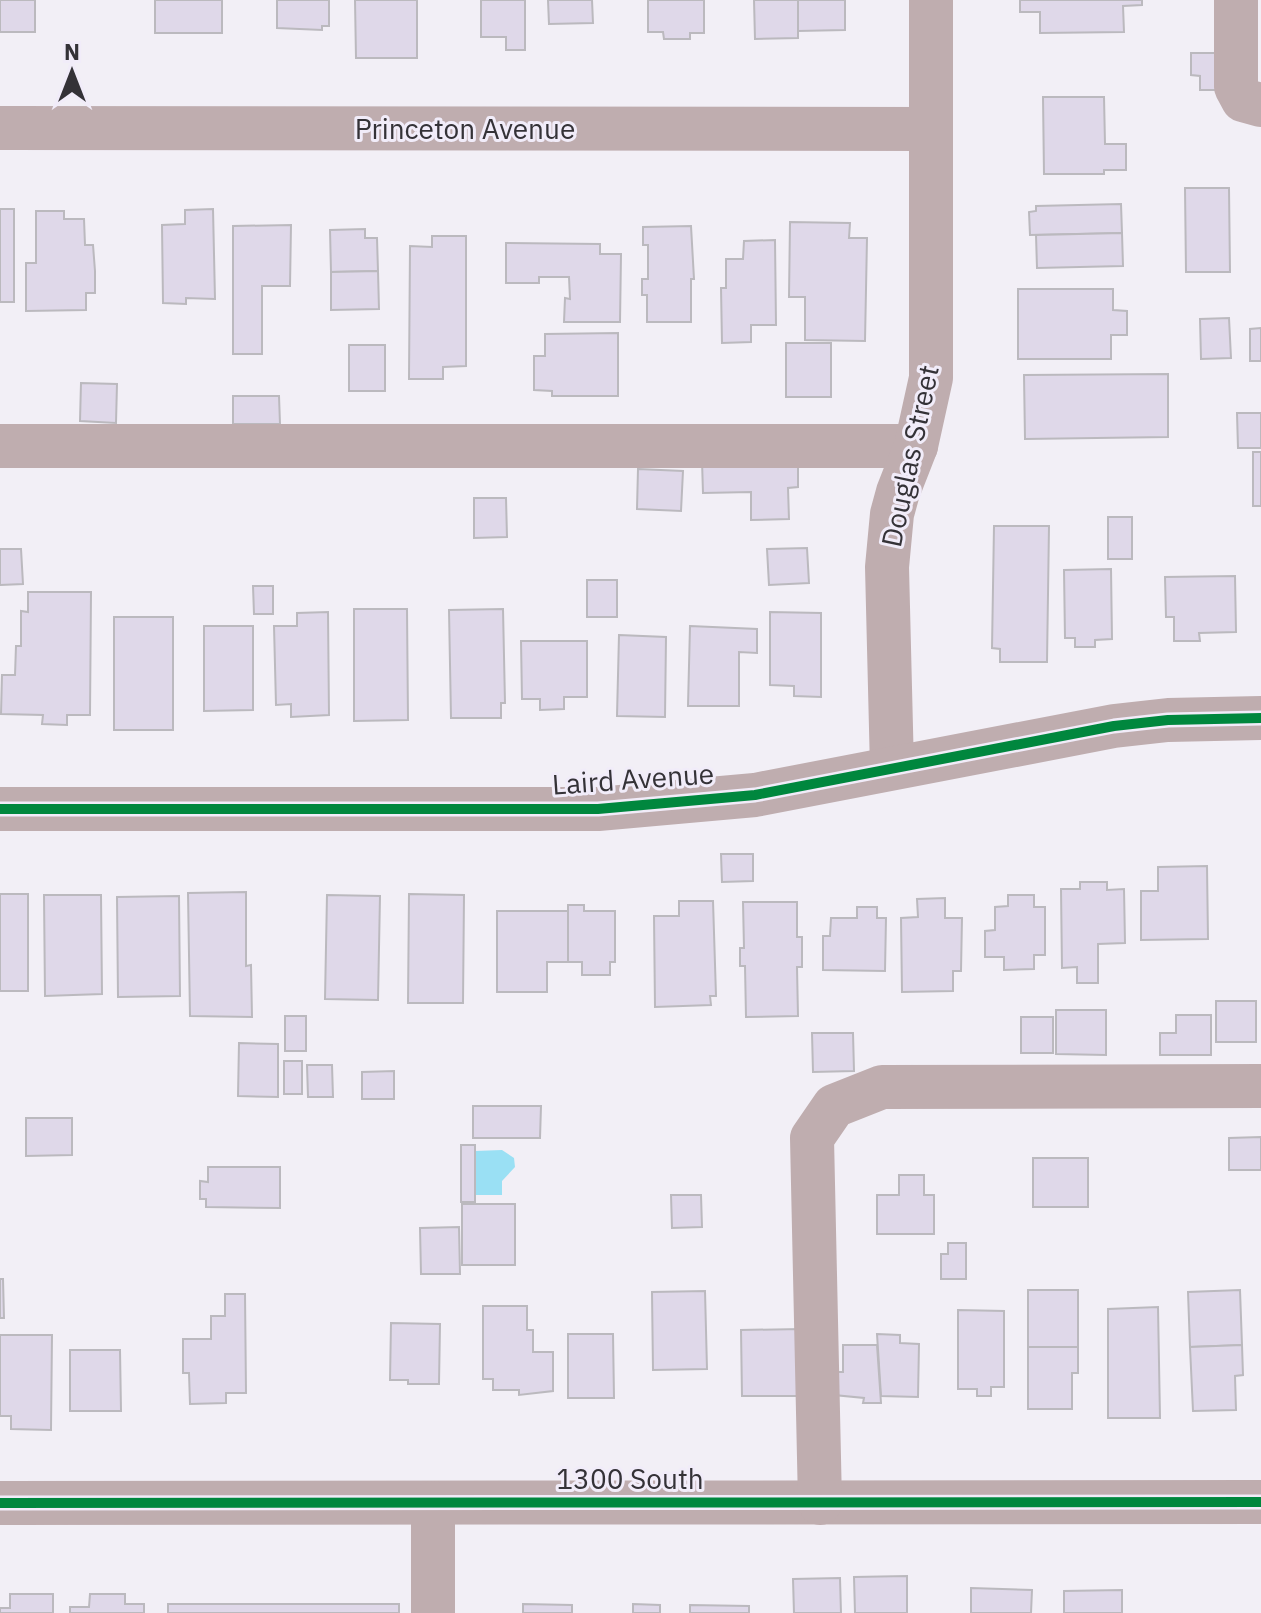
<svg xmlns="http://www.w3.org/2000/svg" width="1261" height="1613" font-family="'IBM Plex Sans',sans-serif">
<rect width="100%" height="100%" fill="#f2eff6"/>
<path fill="#9ae0f4" d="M502,1150L514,1158L515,1167L502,1181V1195H476L475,1151Z"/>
<g fill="#dfd8e9" stroke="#bbb9be" stroke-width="2">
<rect x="0" y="0" width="35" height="32"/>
<rect x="155" y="0" width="67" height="33"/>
<path d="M277,0H329V26H322V30L277,28Z"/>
<path d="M355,0H417V58H356Z"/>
<path d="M481,0H525V50H506V37H481Z"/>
<path d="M548,0H592L593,23L549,24Z"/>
<path d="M648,0H704V33H690V39H664L663,32H648Z"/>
<path d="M754,0H798V38L755,39Z"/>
<path d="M798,0H845V30L798,31Z"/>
<path d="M1020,0H1142V5L1123,6L1124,32L1040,33V12H1020Z"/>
<path d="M1191,53H1228V90H1200V76L1191,75Z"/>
<path d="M1043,97H1104L1105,144H1126V170H1104V174H1044Z"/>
<path d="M1185,188H1229L1230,272H1186Z"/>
<path d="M1121,204L1122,233L1030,235L1029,212L1036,211V206Z"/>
<rect x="0" y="209" width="14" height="93"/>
<path d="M213,209L215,299L186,298V304L163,303L162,225L185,224V210Z"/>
<path d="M36,211H64V219H84L85,245H93L95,271V293H86V310L26,311V263H36Z"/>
<path d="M790,222L850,223L849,238H867L865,341L805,340V297H789Z"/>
<path d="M291,225L290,286H262V354H233V226Z"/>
<path d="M691,226L694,279H691V322H647V295H642V279H648V245H643V227Z"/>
<path d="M365,229V238H377L378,271L331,272L330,230Z"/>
<path d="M1122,233L1123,266L1037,268L1036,235Z"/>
<path d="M432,236H466V366L443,367V379H409L410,246L432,247Z"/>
<path d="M775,240L776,325H751V342L722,343L721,288H726V259H743L744,241Z"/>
<path d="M506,243L600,244V254H621L620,322H564L565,298L570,299L569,277H539V283H506Z"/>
<path d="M378,271L379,309L331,310V272Z"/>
<path d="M1018,289H1113V310L1127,311V335H1111V359H1018Z"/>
<path d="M1229,318L1231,358L1201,359L1200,319Z"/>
<path d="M1261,328V361H1250V329Z"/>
<path d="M618,333V396H552V391L534,390V356H545V334Z"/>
<rect x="786" y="343" width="45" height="54"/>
<rect x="349" y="345" width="36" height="46"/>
<path d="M1168,374V437L1025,439L1024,375Z"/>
<path d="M81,383L117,384L116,423L80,421Z"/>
<path d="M233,396H279L280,424H233Z"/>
<path d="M1237,413H1261V448H1238Z"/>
<rect x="1253" y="452" width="8" height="54"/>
<path d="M798,460V487L788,488L789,519L751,520V492L703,493L702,461Z"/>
<path d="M638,469L683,471L681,511L637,509Z"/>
<path d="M474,498H506L507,537L474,538Z"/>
<rect x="1108" y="517" width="24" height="42"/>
<path d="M994,526H1049L1047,662H1000V649L992,648Z"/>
<path d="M807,548L809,583L769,585L767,549Z"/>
<path d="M0,549H21L23,584L0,585Z"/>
<path d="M1111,569L1112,639L1095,640V647H1075V638H1065L1064,570Z"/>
<path d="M1235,576L1236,632L1199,633L1200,641H1174V617H1166L1165,577Z"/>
<rect x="587" y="580" width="30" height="37"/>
<path d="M253,586H273V614H254Z"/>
<path d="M28,592H91L90,715H67V725L42,724L43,715L1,714L2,675H15L16,646H21V611L28,612Z"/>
<path d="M354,609H407L408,720L354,721Z"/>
<path d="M503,609L505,703H501V718H451L449,610Z"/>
<path d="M328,612L329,715L291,717V704L276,705L274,626H297V613Z"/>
<path d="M770,612L821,613V697L794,696V686L770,685Z"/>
<rect x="114" y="617" width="59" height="113"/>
<path d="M204,626H253V710L204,711Z"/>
<path d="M690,626L757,629V653L739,652V706H688Z"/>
<path d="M619,635L666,637L665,717L617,716Z"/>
<path d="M521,641H587V697H564V709L540,710V699H522Z"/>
<path d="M721,854H753V881L722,882Z"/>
<path d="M1207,866L1208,939L1141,940V891H1158V867Z"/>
<path d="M1080,882H1107V890L1124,889L1125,943L1098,944V983H1077V967L1062,968L1061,889H1080Z"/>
<path d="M246,892V966L251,965L252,1017L190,1016L188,893Z"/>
<rect x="0" y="894" width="28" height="97"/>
<path d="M409,894L464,895L463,1003H408Z"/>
<path d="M44,895H101L102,994L45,996Z"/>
<path d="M327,895L380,896L378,1000L325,999Z"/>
<path d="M1008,895H1034V907H1045V955H1034V969L1004,970V957H985V931L995,930V907L1008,906Z"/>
<path d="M179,896L180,996L118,997L117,897Z"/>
<path d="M945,898V918H962L961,971H953V991L902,992L901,918L918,917L917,899Z"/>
<path d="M679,901H713L716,996H710L711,1005L655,1007L654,916H679Z"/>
<path d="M743,902H797V937H802V967H797L798,1016L746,1017L745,966H740V948H744Z"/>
<path d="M568,905H584V911H615V962H610V975H582V962H568Z"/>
<path d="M857,907H877V918H886L885,971L823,970V936H830L831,918H857Z"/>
<path d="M497,911H568V962H547V992H497Z"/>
<rect x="1216" y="1001" width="40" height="41"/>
<path d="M1056,1010H1106V1055L1056,1054Z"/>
<path d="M1176,1015H1211V1055H1160V1033H1176Z"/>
<rect x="285" y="1016" width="21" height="35"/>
<rect x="1021" y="1017" width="32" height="36"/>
<path d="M812,1033H853L854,1071L813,1072Z"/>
<path d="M239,1043L278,1044V1097L238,1096Z"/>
<rect x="284" y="1061" width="18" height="33"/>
<path d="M307,1065H332L333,1097H308Z"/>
<path d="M394,1071V1099H362V1072Z"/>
<path d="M473,1106H541L540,1138H473Z"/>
<path d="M26,1118H72V1155L26,1156Z"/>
<path d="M1261,1137V1170H1229V1138Z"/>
<rect x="461" y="1145" width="14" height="57"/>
<rect x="1033" y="1158" width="55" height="49"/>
<path d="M208,1167H280V1208L206,1207V1199H200V1181L208,1182Z"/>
<path d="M899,1175H924V1195H934V1234H877V1195H899Z"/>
<path d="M671,1195H701L702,1227L672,1228Z"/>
<rect x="462" y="1204" width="53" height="61"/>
<path d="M459,1227L460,1274H421L420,1228Z"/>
<path d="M948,1243H966V1279H941V1254H948Z"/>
<path d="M0,1279H3L4,1318H0Z"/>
<rect x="1028" y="1290" width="50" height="57"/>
<path d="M1240,1290L1242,1345L1190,1347L1188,1292Z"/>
<path d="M705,1291L707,1369L653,1370L652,1292Z"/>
<path d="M225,1294H245L246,1393H226V1403L190,1404L189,1373H183V1339H211V1316H225Z"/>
<path d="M483,1306H527V1330H533V1352H553V1391L519,1395V1390H493V1379H483Z"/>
<path d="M1158,1307L1160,1418H1108V1309Z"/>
<path d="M958,1310L1004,1311V1387H991V1396H977V1389H958Z"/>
<path d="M391,1323L440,1324L439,1384H408V1380H390Z"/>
<path d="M801,1329V1396H742L741,1330Z"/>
<path d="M568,1334H613L614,1398H568Z"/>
<path d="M877,1334L900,1335V1343L919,1344L918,1397L881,1396Z"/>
<path d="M0,1335H52L51,1430L11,1429V1416H0Z"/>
<path d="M843,1345H877L881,1403H863L864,1398L834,1395L835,1372H843Z"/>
<path d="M1242,1345L1243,1375L1235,1376L1236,1410L1193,1411L1190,1347Z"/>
<path d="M1028,1347H1078V1373H1072V1409H1028Z"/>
<path d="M70,1350H120L121,1411H70Z"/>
<path d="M907,1576V1613H855L854,1577Z"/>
<path d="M840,1578L841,1613H794L793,1579Z"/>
<path d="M971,1588L1032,1590L1031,1613H971Z"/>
<path d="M1122,1590V1613H1064V1591Z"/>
<path d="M10,1594H53V1613H0V1608H10Z"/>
<path d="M90,1594H125V1604H144V1613H70V1607H89Z"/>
<rect x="168" y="1604" width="231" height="9"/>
<path d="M523,1604L572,1605V1613H523Z"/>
<path d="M633,1604L660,1605V1613H633Z"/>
<path d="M690,1605L749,1606V1613H690Z"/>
</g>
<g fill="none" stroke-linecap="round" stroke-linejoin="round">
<g stroke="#bfadaf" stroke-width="44">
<path d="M1236,0V87L1243,100L1261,105"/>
<path d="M0,128L931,129"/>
<path d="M0,446H916"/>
<path d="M892,768L887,567L892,514L898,492L916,446L931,378V0"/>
<path d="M0,809H598L755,795L1114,726L1168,720L1261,718"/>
<path d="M0,1503L1261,1502"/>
<path d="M433,1503V1613"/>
<path d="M820,1503L812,1138L834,1106L882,1087L1261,1086"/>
</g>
<g stroke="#f1ecf9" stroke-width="15">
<g id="cycleway">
<path d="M0,809H598L755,795L1114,726L1168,720L1261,718"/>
<path d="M0,1503L1261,1502"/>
</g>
</g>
<use href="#cycleway" stroke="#00873e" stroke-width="10"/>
</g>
<g text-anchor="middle" stroke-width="6" stroke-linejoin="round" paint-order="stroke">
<g font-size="28" fill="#343237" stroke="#f1ecf9">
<text x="465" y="139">Princeton Avenue</text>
<text transform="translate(910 456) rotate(-78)" y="10">Douglas Street</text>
<text transform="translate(633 779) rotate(-4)" y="10">Laird Avenue</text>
<text x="630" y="1489">1300 South</text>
</g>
</g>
<g transform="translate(72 72)" stroke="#f1ecf9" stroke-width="6" paint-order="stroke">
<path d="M0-6L14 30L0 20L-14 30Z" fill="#343237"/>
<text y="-12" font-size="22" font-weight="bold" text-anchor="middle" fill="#343237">N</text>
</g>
</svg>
